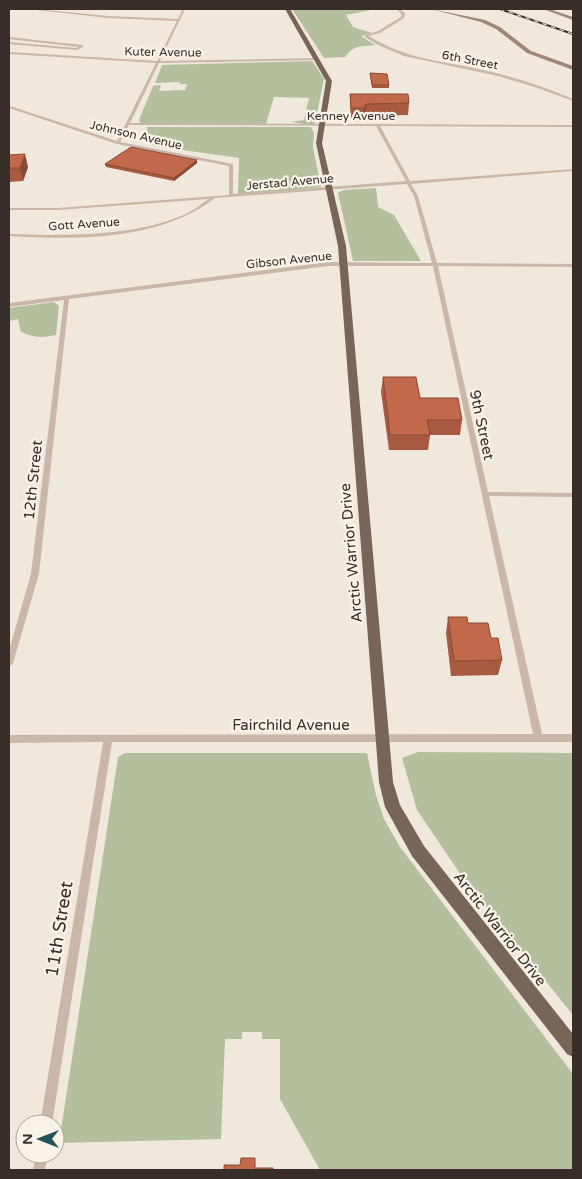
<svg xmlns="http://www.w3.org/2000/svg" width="582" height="1179" font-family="'Varela Round',sans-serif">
<rect width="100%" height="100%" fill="#f1e8dd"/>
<g fill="#b4c09d">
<path d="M292,9H375L346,15L353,27L372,33L361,36L375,45C359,47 354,45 345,57L324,58Z"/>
<path d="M311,61L313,62L324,79L315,123L312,125L290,122L304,120L309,98L274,97L266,124H141L139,120L153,86L161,85L159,91L185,90L187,84H179L180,82L155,83L162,65Z"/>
<path d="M147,127H311L314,133L313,147L321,187L238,195L239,158L154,146L148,141Z"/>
<path d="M376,188L378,207L394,215L421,261H353L338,193L343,190Z"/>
<path d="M54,302L59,306L56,335C43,338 34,338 21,332L18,319L9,321V308Z"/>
<path d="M418,752L573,753V1015L465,881L417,810L402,758Z"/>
<path d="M125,753H367L376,795L384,819L400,847L573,1074V1170H320L280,1099V1039H262V1032H242V1039H225L221,1139L59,1143L118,757Z"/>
</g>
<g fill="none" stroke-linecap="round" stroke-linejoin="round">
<g fill="#c9b8a9" fill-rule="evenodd">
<path d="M27,9H36L108,16L178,19L183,9H185L160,61L317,58L319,59L317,60L159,63L130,123L573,125V127L380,126L410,181L573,169V171L411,184L418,196L437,263L573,264V267L438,266L488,492L573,493V497L489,496L542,734H573V742H112L52,1124H40L103,742L9,743V735L533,734L433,266H328L69,299L39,574L13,663L12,665L9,666V650L31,574L64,300L9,307V303L328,262L432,263L414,196L407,184L215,198C160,241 75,240 9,236V234C63,236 145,237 193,210C198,207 203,202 209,199L58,210H9V208H58L229,195V166L117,144L9,108V106H10L117,141L156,63L9,54V52L157,61L177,21L108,18ZM129,125L376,126L406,181L233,194V164L120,142Z"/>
<path d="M399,9L405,13L404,18L380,33L369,36C404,58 435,60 474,68C508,75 541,85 573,99V101L535,87L498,76L404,56L378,45L365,37V35L378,31L401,17V13L397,10Z"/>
<path d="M9,37L82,45L84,46L77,50L9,44V42L76,48L79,47L9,39Z"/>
<path d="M36,1154H48L45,1170H33Z"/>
</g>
<g fill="#9d877a" fill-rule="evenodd">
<path d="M431,9L485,20L500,27L531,51L573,66V70L527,53L496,29L481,22Z"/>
<path d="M543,9H549L573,17V20Z"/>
</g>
<path fill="#78655a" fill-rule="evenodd" d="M285,9H290L332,81L322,143L346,246L393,782L400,805L424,846L573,1034V1057L567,1054L412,856L385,807L379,782L338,246L316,143L326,81Z"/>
<g stroke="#372d29" stroke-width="2">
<path id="rail" d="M500,9L573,34"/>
</g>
<use href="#rail" stroke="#f9f2e9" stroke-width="1" stroke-dasharray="4.5" stroke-linecap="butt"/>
</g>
<g fill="#a75a40">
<path d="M370,73L389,85V88H372Z"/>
<path d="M350,94L409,103L408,115L366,116L364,120H351L350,106Z"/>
<path d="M9,155L28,167L23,181L9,182Z"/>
<path d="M197,163L174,181L106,167L105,164Z"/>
<path d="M383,377L462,420L460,435H430L428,450H389L381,392Z"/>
<path d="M448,617L468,623L491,638L502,660L498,675L451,676L446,633Z"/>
</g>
<g fill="#884a34">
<path d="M366,104V116L364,120V108Z"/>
<path d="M25,154L28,167L23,181L20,168Z"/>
<path d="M197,160V163L174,181V178Z"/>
</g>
<g fill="#c2694b" stroke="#884a34">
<path d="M370,73L387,74L389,85H372Z"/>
<path d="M350,94H408L409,103L366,104L364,108H351Z"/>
<path d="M131,147L197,160L174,178L105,164Z"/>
<path d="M25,154L20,168H9V155Z"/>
<path d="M383,377H416L420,398H458L462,420H427L430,435H390Z"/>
<path d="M448,617H467L468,623H488L491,638H498L502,660L454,661Z"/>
<path d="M241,1158H255V1168H273V1170H224V1165H240Z"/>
</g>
<g text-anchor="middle" stroke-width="4.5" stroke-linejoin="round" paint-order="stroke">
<g font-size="12" fill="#372d29" stroke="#f9f2e9">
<text transform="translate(163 52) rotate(1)" y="4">Kuter Avenue</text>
<text transform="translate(470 60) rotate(11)" y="4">6th Street</text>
<text x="351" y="120">Kenney Avenue</text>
<text transform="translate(136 135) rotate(13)" y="4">Johnson Avenue</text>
<text transform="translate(290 182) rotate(-5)" y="4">Jerstad Avenue</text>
<text transform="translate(84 224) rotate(-4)" y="4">Gott Avenue</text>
<text transform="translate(289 260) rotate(-6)" y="4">Gibson Avenue</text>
</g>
<g font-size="15" fill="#372d29" stroke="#f9f2e9">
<text transform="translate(482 425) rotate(78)" y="5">9th Street</text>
<text transform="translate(33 480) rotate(-84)" y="5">12th Street</text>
<text transform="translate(351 553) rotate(-95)" y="5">Arctic Warrior Drive</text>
<text x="291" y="730">Fairchild Avenue</text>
<text transform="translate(500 929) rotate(52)" y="5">Arctic Warrior Drive</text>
</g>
<g font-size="18" fill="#372d29" stroke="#f9f2e9">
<text transform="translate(59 929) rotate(-81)" y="6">11th Street</text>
</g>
</g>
<rect width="582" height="1179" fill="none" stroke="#372d29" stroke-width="20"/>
<g transform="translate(40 1139) rotate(270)"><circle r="24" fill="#f9f2e9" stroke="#aba39c"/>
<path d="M0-4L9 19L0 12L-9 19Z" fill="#205257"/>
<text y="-8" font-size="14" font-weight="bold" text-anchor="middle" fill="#372d29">N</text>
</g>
</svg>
